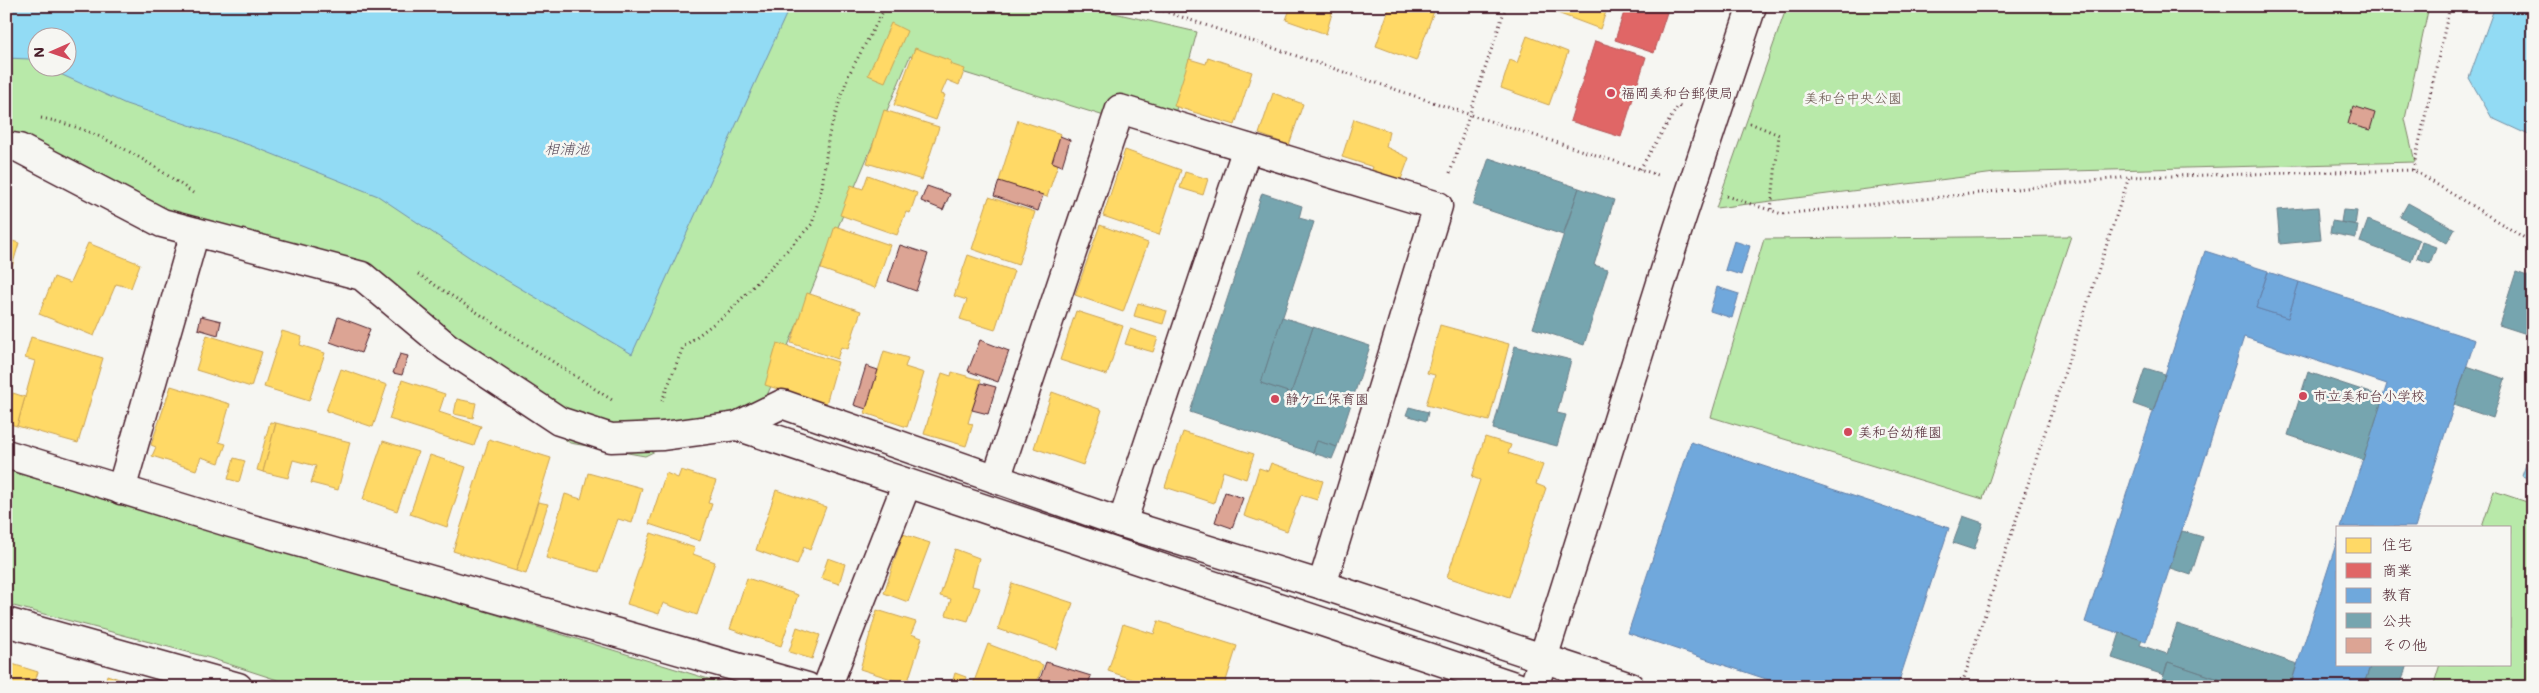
<svg xmlns="http://www.w3.org/2000/svg" width="2539" height="693" font-family="Mali,'Klee One',sans-serif">
<rect width="100%" height="100%" fill="#f6f6f2"/>
<filter id="ink" filterUnits="userSpaceOnUse"><feTurbulence type="fractalNoise" baseFrequency=".02" numOctaves="2"/><feDisplacementMap in="SourceGraphic" scale="10" xChannelSelector="R" yChannelSelector="G"/><feConvolveMatrix kernelMatrix="1 2 1 2 8 2 1 2 1" color-interpolation-filters="sRGB"/></filter>
<g filter="url(#ink)">
<g fill="#b8e9a9" stroke="#81846a" fill-rule="evenodd">
<path d="M6,6H1084L1197,32L1169,136L910,56L766,398L645,456L570,443L358,289L6,158ZM38,38H68V68H38Z"/>
<path d="M1787,6H2429L2405,119L2415,162L1995,173L1716,208Z"/>
<path d="M2071,236L1983,499L1711,417L1764,239Z"/>
<path d="M6,470L336,566L735,687H299L210,658L6,604Z"/>
<path d="M2494,491L2533,504V687H2433L2440,664H2510V527H2482Z"/>
</g>
<g fill="#92dbf4" stroke="#7590a4">
<path d="M6,6H790L632,354L484,267L378,196L252,146L126,104L47,68H68V38H38L37,63L29,59L6,58Z"/>
<path d="M2495,6H2533V137L2492,118L2469,78Z"/>
<path d="M2533,445V480L2522,476Z"/>
</g>
<g fill="#ffd966" stroke="#c9a154">
<path d="M1291,6H1334L1326,34L1286,20Z"/>
<path d="M1390,6H1421L1434,11L1416,61L1376,46Z"/>
<path d="M1553,6H1608L1600,29L1552,11Z"/>
<path d="M891,23L907,31L885,82L868,75Z"/>
<path d="M1527,36L1568,52L1549,105L1501,88L1510,60L1517,63Z"/>
<path d="M915,48L951,61L950,64L965,69L959,85L947,80L941,94L945,95L936,120L894,105Z"/>
<path d="M1208,57L1252,72L1235,125L1174,106L1189,59L1206,64Z"/>
<path d="M1273,93L1303,104L1289,145L1259,134Z"/>
<path d="M884,110L939,127L922,180L867,163Z"/>
<path d="M1354,119L1389,131L1386,147L1409,158L1400,182L1371,172L1373,167L1342,157Z"/>
<path d="M1018,120L1061,134L1052,162L1058,164L1047,197L999,181Z"/>
<path d="M1125,150L1181,170L1159,235L1103,216Z"/>
<path d="M1185,172L1208,179L1203,195L1180,188Z"/>
<path d="M868,175L917,193L910,213L906,212L897,235L840,215L851,185L863,189Z"/>
<path d="M989,197L1035,212L1018,265L972,249Z"/>
<path d="M1100,225L1148,243L1123,312L1075,295Z"/>
<path d="M835,226L890,245L875,288L821,269Z"/>
<path d="M6,239L19,243L6,287Z"/>
<path d="M88,243L140,264L131,288L116,284L94,336L39,314L54,277L70,283Z"/>
<path d="M968,255L1014,271L995,330L960,319L967,300L954,296Z"/>
<path d="M807,293L861,311L848,349L841,347L837,359L791,343Z"/>
<path d="M1138,303L1167,311L1163,324L1134,316Z"/>
<path d="M1076,311L1123,326L1107,375L1060,360Z"/>
<path d="M1440,325L1509,344L1489,421L1426,405L1435,375L1427,373Z"/>
<path d="M1130,329L1158,338L1153,352L1125,344Z"/>
<path d="M282,331L302,337L300,345L325,353L309,401L264,387Z"/>
<path d="M207,335L262,352L251,387L196,370Z"/>
<path d="M31,337L103,358L78,443L17,426L35,361L25,358Z"/>
<path d="M777,343L838,362L826,404L765,385Z"/>
<path d="M884,351L908,358L905,367L924,373L907,427L865,413Z"/>
<path d="M341,369L387,385L373,427L326,411Z"/>
<path d="M952,372L981,380L968,423L973,424L966,446L924,434L942,373L951,376Z"/>
<path d="M402,380L445,394L439,412L481,426L474,446L389,419Z"/>
<path d="M171,386L230,404L219,442L226,444L219,463L201,457L196,470L152,456L156,447L151,445Z"/>
<path d="M1052,392L1102,410L1083,465L1034,448Z"/>
<path d="M13,393L25,397L17,426L6,423Z"/>
<path d="M457,399L476,403L473,418L454,414Z"/>
<path d="M270,422L276,423L263,472L257,470Z"/>
<path d="M276,423L350,442L338,490L311,483L316,466L293,460L288,478L263,472Z"/>
<path d="M1183,432L1254,454L1246,479L1223,471L1214,503L1165,487Z"/>
<path d="M1485,437L1511,445L1508,453L1543,465L1536,484L1546,488L1509,598L1447,577L1480,480L1472,477Z"/>
<path d="M489,439L551,458L516,571L453,551Z"/>
<path d="M383,441L418,452L397,511L363,499Z"/>
<path d="M430,455L466,467L447,527L410,514Z"/>
<path d="M234,458L245,461L239,482L228,479Z"/>
<path d="M1271,463L1323,481L1317,500L1301,495L1287,531L1244,516L1259,468L1268,471Z"/>
<path d="M681,470L716,481L708,503L712,504L700,541L649,524L666,473L678,478Z"/>
<path d="M588,473L642,488L632,523L618,519L599,572L546,558L565,494L581,499Z"/>
<path d="M776,490L826,507L810,550L804,547L797,565L756,550Z"/>
<path d="M538,502L548,504L526,574L516,571Z"/>
<path d="M651,533L695,548L693,554L715,562L697,615L663,603L659,614L627,604Z"/>
<path d="M903,534L930,543L908,602L884,593Z"/>
<path d="M955,549L979,558L972,586L980,588L968,621L946,615L951,599L940,596Z"/>
<path d="M828,558L845,564L839,584L821,578Z"/>
<path d="M747,578L798,595L781,646L730,629Z"/>
<path d="M1012,583L1073,603L1057,649L998,629Z"/>
<path d="M877,610L916,622L911,634L922,638L907,684L860,669Z"/>
<path d="M1158,621L1237,646L1224,687H1156L1108,671L1123,624L1154,634Z"/>
<path d="M797,627L820,635L812,659L789,652Z"/>
<path d="M988,644L1043,665L1035,687H972Z"/>
<path d="M9,663L38,672L33,687H6V671Z"/>
<path d="M955,673L966,677L963,687H951Z"/>
<path d="M107,675L143,687H104Z"/>
</g>
<g fill="#e06666" stroke="#b35154">
<path d="M1626,6H1669L1654,53L1615,40Z"/>
<path d="M1595,41L1646,57L1621,137L1570,121Z"/>
</g>
<g fill="#6fa8dc" stroke="#647fa7">
<path d="M1734,241L1750,246L1741,275L1725,270Z"/>
<path d="M2205,251L2268,271L2256,308L2288,318L2299,282L2475,340L2415,527H2341L2387,384L2244,337L2146,642L2085,622Z"/>
<path d="M2268,272L2299,282L2288,318L2256,308Z"/>
<path d="M1717,287L1739,294L1732,318L1710,311Z"/>
<path d="M1691,442L1949,528L1897,687H1790L1628,633Z"/>
<path d="M2338,538V664H2371L2363,687H2290Z"/>
</g>
<g fill="#76a5af" stroke="#697d87">
<path d="M1489,158L1579,188L1563,235L1473,205Z"/>
<path d="M1579,188L1614,200L1594,265L1608,269L1584,345L1533,328Z"/>
<path d="M1262,193L1302,206L1299,218L1314,222L1261,383L1291,393L1313,327L1370,346L1337,447L1317,441L1313,453L1190,412Z"/>
<path d="M2408,203L2455,229L2447,243L2400,217Z"/>
<path d="M2318,207L2321,240L2280,244L2277,210Z"/>
<path d="M2343,210L2357,211L2355,225L2341,222Z"/>
<path d="M2368,220L2419,240L2411,261L2360,242Z"/>
<path d="M2332,221L2358,225L2356,238L2330,233Z"/>
<path d="M2422,242L2436,247L2430,263L2417,258Z"/>
<path d="M2516,272L2533,278V336L2499,325Z"/>
<path d="M1282,317L1313,327L1291,393L1261,383Z"/>
<path d="M1515,346L1571,360L1557,413L1566,415L1557,446L1493,429Z"/>
<path d="M2467,366L2505,379L2493,418L2454,405Z"/>
<path d="M2145,368L2165,374L2153,411L2133,404Z"/>
<path d="M2308,372L2383,397L2363,460L2288,435Z"/>
<path d="M1409,407L1428,412L1426,421L1406,415Z"/>
<path d="M1317,441L1337,447L1332,459L1313,453Z"/>
<path d="M1963,516L1983,523L1974,550L1953,543Z"/>
<path d="M2182,531L2203,537L2191,575L2170,568Z"/>
<path d="M2177,624L2297,664L2290,687H2242L2168,662L2164,675L2112,658L2120,633L2142,640L2140,645L2167,654Z"/>
<path d="M2168,662L2242,687H2160Z"/>
<path d="M2371,664H2407L2400,687H2363Z"/>
<path d="M1369,679L1398,687H1367Z"/>
</g>
<g fill="#dca494" stroke="#4a1f2b">
<path d="M2353,106L2375,113L2370,130L2348,124Z"/>
<path d="M1060,136L1070,140L1062,166L1052,162Z"/>
<path d="M999,181L1043,195L1038,211L994,196Z"/>
<path d="M927,186L950,194L943,210L921,201Z"/>
<path d="M900,245L928,254L916,291L888,281Z"/>
<path d="M201,316L221,321L218,335L198,329Z"/>
<path d="M338,317L370,329L361,353L330,342Z"/>
<path d="M980,340L1009,351L998,382L968,371Z"/>
<path d="M400,354L408,356L402,375L393,373Z"/>
<path d="M866,366L878,370L866,409L854,405Z"/>
<path d="M981,383L996,387L988,414L972,410Z"/>
<path d="M1225,492L1243,498L1232,528L1215,522Z"/>
<path d="M1046,662L1091,676L1087,687H1037Z"/>
</g>
<g fill="none" stroke-linecap="round" stroke-linejoin="round">
<g stroke="#4a1f2b" stroke-width="31">
<g id="minor">
<path d="M6,146L19,148L162,223L362,276L447,347L559,421L611,438L663,436L737,426L782,404L1122,523L1322,585L1630,687"/>
<path d="M737,426L1517,687"/>
<path d="M6,454L231,523L807,687"/>
<path d="M996,479L1120,109L1438,206L1322,585"/>
<path d="M121,490L195,232"/>
<path d="M1122,523L1247,148"/>
<path d="M6,622L238,687"/>
<path d="M827,687L907,483"/>
<path d="M1534,687L1678,229L1752,6"/>
</g>
</g>
<g stroke="#4a1f2b" stroke-width="3" stroke-dasharray="1 4" stroke-linecap="butt">
<path d="M1149,6L1471,115L1658,175"/>
<path d="M41,118C97,128 148,161 193,193"/>
<path d="M1750,123L1779,135L1771,210"/>
<path d="M1640,169L1678,106L1681,107"/>
<path d="M2413,170L2450,6"/>
<path d="M1450,173L1506,6"/>
<path d="M1726,196L1782,214L2129,177L2413,170L2533,243"/>
<path d="M418,274L612,400"/>
<path d="M662,401L683,347L729,312L812,224L822,187L829,134L848,76L886,6"/>
<path d="M1961,687L2129,177"/>
</g>
<use href="#minor" stroke="#f6f6f2" stroke-width="28"/>
</g>
</g>
<g fill="#d1495b" stroke="#f6f6f2" stroke-width="2">
<circle cx="1611" cy="93" r="5"/>
<circle cx="2303" cy="396" r="5"/>
<circle cx="1275" cy="399" r="5"/>
<circle cx="1848" cy="432" r="5"/>
</g>
<g text-anchor="middle" stroke-width="5" stroke-linejoin="round" paint-order="stroke">
<g font-size="14" fill="#4a1f2b" stroke="#f6f6f2" text-anchor="start">
<text x="1621" y="98">福岡美和台郵便局</text>
<text x="2313" y="401">市立美和台小学校</text>
<text x="1285" y="404">静ケ丘保育園</text>
<text x="1858" y="437">美和台幼稚園</text>
</g>
<g font-size="14" fill="#66524a" stroke="#f6f6f2">
<text x="1853" y="103">美和台中央公園</text>
</g>
<g font-size="15" font-style="italic" fill="#5c4e5d" stroke="#f6f6f2">
<text x="567" y="154">相浦池</text>
</g>
</g>
<rect width="2539" height="693" fill="none" stroke="#f6f6f2" stroke-width="25"/>
<rect x="12" y="12" width="2514" height="668" fill="none" stroke="#4a1f2b" stroke-width="2" filter="url(#ink)"/>
<rect x="2336" y="526" width="175" height="140" fill="#f6f6f2" stroke="#b1a0a2"/>
<rect x="2346" y="538" width="25" height="15" fill="#ffd966" stroke="#b1a0a2"/>
<text x="2382" y="550" font-size="15" fill="#4a1f2b">住宅</text>
<rect x="2346" y="563" width="25" height="15" fill="#e06666" stroke="#b1a0a2"/>
<text x="2382" y="576" font-size="15" fill="#4a1f2b">商業</text>
<rect x="2346" y="588" width="25" height="15" fill="#6fa8dc" stroke="#b1a0a2"/>
<text x="2382" y="600" font-size="15" fill="#4a1f2b">教育</text>
<rect x="2346" y="613" width="25" height="15" fill="#76a5af" stroke="#b1a0a2"/>
<text x="2382" y="626" font-size="15" fill="#4a1f2b">公共</text>
<rect x="2346" y="638" width="25" height="15" fill="#dca494" stroke="#b1a0a2"/>
<text x="2382" y="650" font-size="15" fill="#4a1f2b">その他</text>
<g transform="translate(52 52) rotate(268)"><circle r="24" fill="#f6f6f2" stroke="#b1a0a2"/>
<path d="M0-4L9 19L0 12L-9 19Z" fill="#d1495b"/>
<text y="-8" font-size="14" font-weight="bold" text-anchor="middle" fill="#4a1f2b">N</text>
</g>
</svg>
